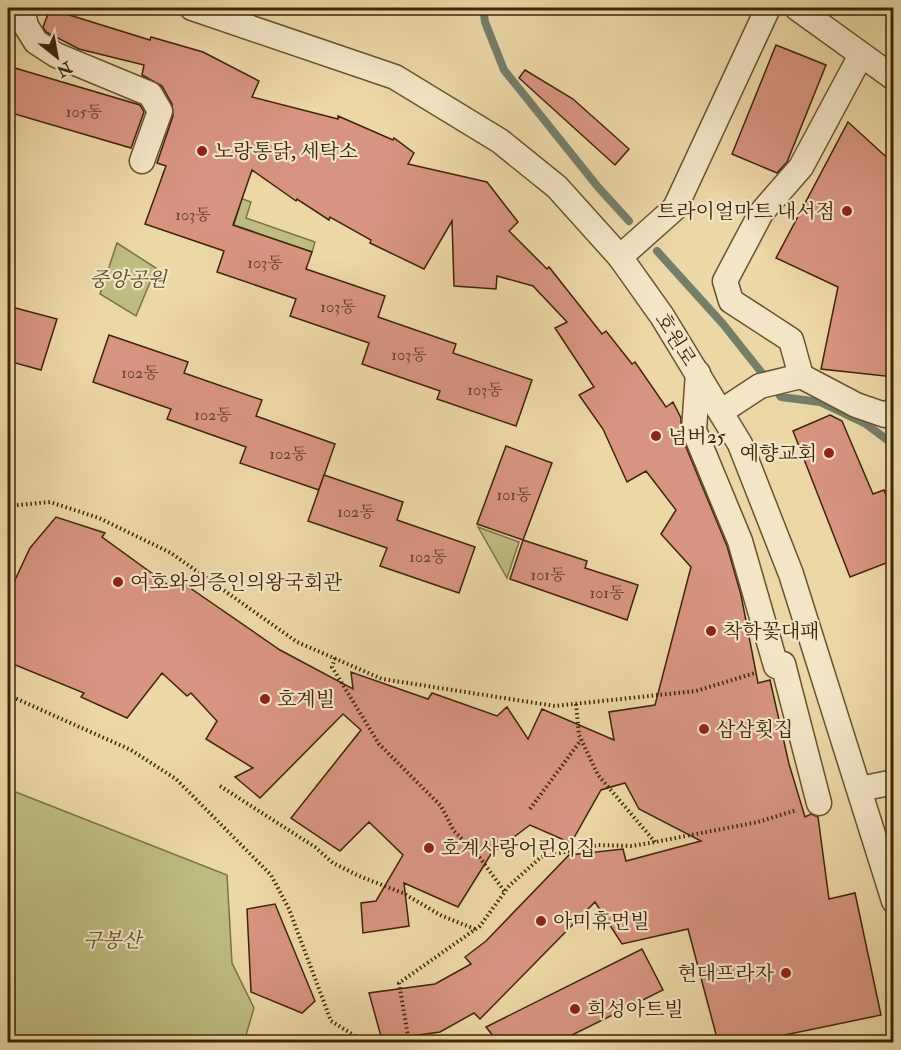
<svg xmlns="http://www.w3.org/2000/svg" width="901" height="1050" font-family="'IM FELL Double Pica','Noto Serif KR',serif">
<rect width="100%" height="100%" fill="#ecd7a7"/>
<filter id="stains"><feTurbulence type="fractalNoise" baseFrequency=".00333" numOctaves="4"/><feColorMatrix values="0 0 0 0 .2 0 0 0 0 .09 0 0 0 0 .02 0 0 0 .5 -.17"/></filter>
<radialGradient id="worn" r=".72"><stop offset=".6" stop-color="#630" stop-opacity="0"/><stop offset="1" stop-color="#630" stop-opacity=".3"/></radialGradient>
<g fill="#bebc83" stroke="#7e7146" stroke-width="1.5">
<path d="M164,171L251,202L246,218L315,242L312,252L234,225L240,205L162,177Z"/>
<path d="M117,243L156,268L136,316L100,294Z"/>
<path d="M478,527L519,542L507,578Z"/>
<path d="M8,789L227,875L232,963L254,1008L244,1042H8Z"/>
</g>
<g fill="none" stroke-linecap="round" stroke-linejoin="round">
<g stroke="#747e69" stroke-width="8">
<path d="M483,8L485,22L504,70L598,187L629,221"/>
<path d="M657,251L723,324L781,397L820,402L866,424L894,445"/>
</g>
</g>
<g fill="#d79480" stroke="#3d2608" stroke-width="1.5">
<path d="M50,9L150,40L151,37L203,52L259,81L252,97L338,119V116L393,140L394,138L414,153L408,164L487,182L518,222L509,231L547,269L549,267L602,334L606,331L632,364L635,362L666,407L673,402L681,418V435L727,546L741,595L758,683L770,680L789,764L805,817L811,814L818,817L829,899L855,893L881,1015L751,1042H718L688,929L622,944L595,902L480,1019L474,1013L440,1032L382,1040L369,993L435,984L471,964L465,957L486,941L569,855L623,849L626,861L701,841L639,809L625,783L601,790L571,843L530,825L491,854L458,907L404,883L409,926L363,933L361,903L376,901L403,855L369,822L340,851L291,818L361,730L343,714L260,798L235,777L253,768L206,739L217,721L191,693L187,696L162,673L127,718L81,697L84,693L8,662V595L30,548L56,517L105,533L102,537L171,587L177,579L280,650L353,689L351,672L428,699L432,693L497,716L507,707L528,739L542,709L614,740L609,712L655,705L691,567L661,534L676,510L646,471L627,482L603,429L579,395L594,387L555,328L567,322L533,286L497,276L496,289L454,286L452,221L424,269L370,243L371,240L330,217L329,220L297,199L296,201L252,170L233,225L312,252L306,269L385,296L378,317L456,344L453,353L532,380L516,426L437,399L440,391L362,364L369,343L290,316L296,299L217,272L224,251L145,224L166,166L157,163L173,116L172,104L162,86L142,75L144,65L79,49L46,32L43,27Z"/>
<path d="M776,45L826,65L787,162L777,173L732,154Z"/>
<path d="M8,66L140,105L144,112L131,148L8,112Z"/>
<path d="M525,70L573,99L629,149L615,165L519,78Z"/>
<path d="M848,122L894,164V377L821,369L838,287L776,258Z"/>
<path d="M8,306L57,319L41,370L8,361Z"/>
<path d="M109,335L188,362L184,373L262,400L256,416L335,444L319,490L240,463L246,447L167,419L171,409L93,382Z"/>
<path d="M830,415L842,421L873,494L884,490L894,515V560L850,577L793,431Z"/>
<path d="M506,446L552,463L523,540L477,524Z"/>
<path d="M324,475L403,502L397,520L475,547L459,593L380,566L387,548L308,521Z"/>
<path d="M523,540L587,561L585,568L638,585L627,620L510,579Z"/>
<path d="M275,904L315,1001L302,1013L251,992L247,909Z"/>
<path d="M642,949L663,990L558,1042H498L486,1027Z"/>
</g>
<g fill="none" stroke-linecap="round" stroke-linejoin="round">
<g stroke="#695230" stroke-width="27">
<g id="minor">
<path d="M22,8L26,26L36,42L56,55L150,94L160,111L142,161"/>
<path d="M192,8L395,77L500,141L557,187L620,257L662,316L740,444L791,574L894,901"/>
<path d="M797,8L894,78"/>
<path d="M620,257L675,208L768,8"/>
<path d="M698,373L694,430L740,541L776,666"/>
<path d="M801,376L791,340L731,301L725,281L761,213L801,167L861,55"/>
<path d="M722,411L760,386L801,376L856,405L885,415L894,410"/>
<path d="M783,664L819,803"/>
<path d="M860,789L894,782"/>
</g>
</g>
<g stroke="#3d2608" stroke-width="4" stroke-dasharray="1.5 3" stroke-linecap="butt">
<path d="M8,506L50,502L99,518L171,553L297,642L382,679L555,706L696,691L755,673"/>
<path d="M335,658L332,667L379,744L441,806L454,831L477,854L505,892"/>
<path d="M8,695L131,750L176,779L271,875L289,909L331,1021L365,1042"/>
<path d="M576,704L579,735L598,775L655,842"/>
<path d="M220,786L315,847L333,863L359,876L403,893L442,916L475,929"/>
<path d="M530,809L581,740"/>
<path d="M409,1042L399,983L480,926L509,886L541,857L598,845L632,846L655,842L758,822L797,810"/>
</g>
<use href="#minor" stroke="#f3e5c6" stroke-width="24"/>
</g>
<g fill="#8f2418" stroke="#f3e5c6" stroke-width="2">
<circle cx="202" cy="151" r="6"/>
<circle cx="847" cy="211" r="6"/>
<circle cx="656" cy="436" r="6"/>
<circle cx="829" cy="453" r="6"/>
<circle cx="118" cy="582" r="6"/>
<circle cx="711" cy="631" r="6"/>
<circle cx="265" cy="699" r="6"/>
<circle cx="704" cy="729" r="6"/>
<circle cx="429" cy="848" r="6"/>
<circle cx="541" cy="921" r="6"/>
<circle cx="786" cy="973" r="6"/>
<circle cx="575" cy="1009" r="6"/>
</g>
<g text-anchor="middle" stroke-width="4.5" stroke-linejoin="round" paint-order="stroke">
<g font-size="16" fill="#644226">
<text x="84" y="117">105동</text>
<text x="193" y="220">103동</text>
<text x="265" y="268">103동</text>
<text x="338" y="312">103동</text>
<text x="409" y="360">103동</text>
<text x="140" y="378">102동</text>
<text x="485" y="395">103동</text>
<text x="213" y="420">102동</text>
<text x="288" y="459">102동</text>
<text x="514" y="500">101동</text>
<text x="356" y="517">102동</text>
<text x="428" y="562">102동</text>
<text x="548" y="580">101동</text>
<text x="607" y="598">101동</text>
</g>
<g font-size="20" fill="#3d2608" stroke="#f3e5c6" text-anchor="start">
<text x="214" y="158">노랑통닭, 세탁소</text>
<text x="835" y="218" text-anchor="end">트라이얼마트 내서점</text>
<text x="668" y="443">넘버25</text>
<text x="817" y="460" text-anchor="end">예향교회</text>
<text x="130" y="589">여호와의증인의왕국회관</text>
<text x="723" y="638">착학꽃대패</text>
<text x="277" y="706">호계빌</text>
<text x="716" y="736">삼삼횟집</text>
<text x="441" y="855">호계사랑어린이집</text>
<text x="553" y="928">아미휴먼빌</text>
<text x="774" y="980" text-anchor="end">현대프라자</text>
<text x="587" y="1016">희성아트빌</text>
</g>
<g font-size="20" font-style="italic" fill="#5d4c27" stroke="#f3e5c6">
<text x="128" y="286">중앙공원</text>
<text x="112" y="947">구봉산</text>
</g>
<g font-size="20" fill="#3d2608" stroke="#f3e5c6">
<text transform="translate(676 339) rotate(58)" y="7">호원로</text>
</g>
</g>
<rect width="901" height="1050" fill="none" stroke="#ecd7a7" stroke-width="30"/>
<rect x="9" y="9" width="883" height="1032" fill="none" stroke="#3d2608" stroke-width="3"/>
<rect x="15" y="15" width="871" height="1020" fill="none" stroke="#3d2608" stroke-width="1.5"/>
<g transform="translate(57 57) rotate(149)" stroke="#f3e5c6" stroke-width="4.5" paint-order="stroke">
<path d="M0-4.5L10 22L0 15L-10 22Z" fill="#3d2608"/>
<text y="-9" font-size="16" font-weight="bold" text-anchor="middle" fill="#3d2608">N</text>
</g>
<rect width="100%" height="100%" filter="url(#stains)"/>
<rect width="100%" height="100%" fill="url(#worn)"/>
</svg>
